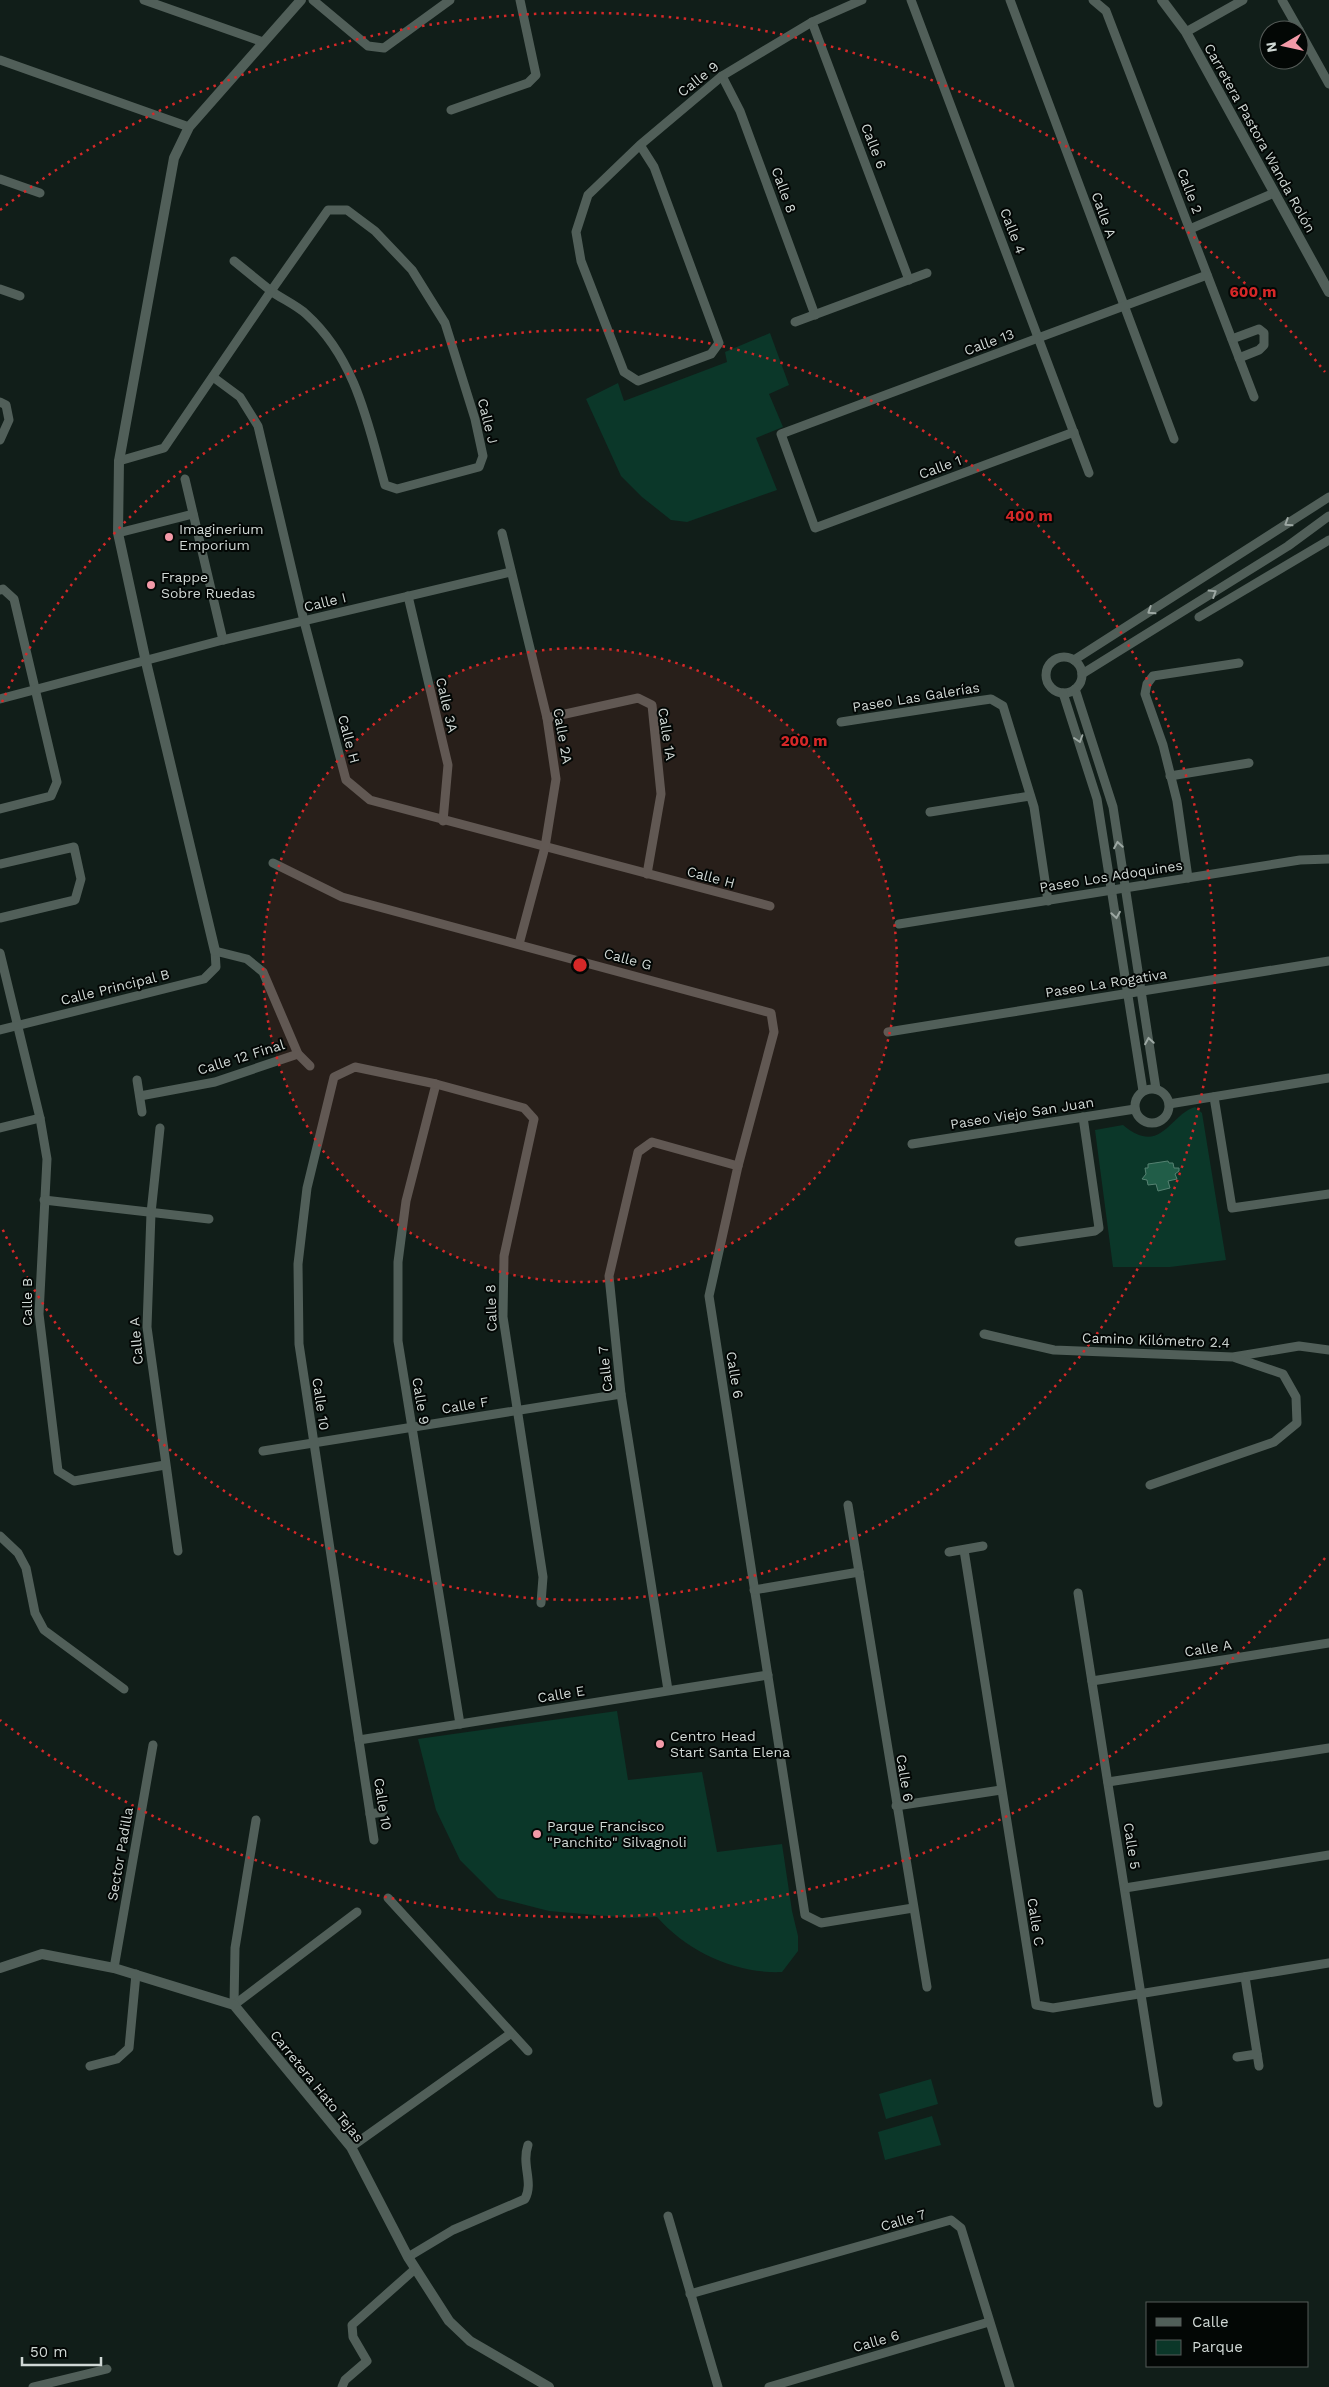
<svg xmlns="http://www.w3.org/2000/svg" width="1329" height="2387" font-family="'Work Sans',sans-serif">
<rect width="100%" height="100%" fill="#111e19"/>
<g fill="#0b3729">
<path d="M770,333L789,385L769,394L783,427L756,438L777,490L687,522L671,520L642,497L621,476L586,399L618,383L624,401L727,362L725,352Z"/>
<path d="M1195,1107L1202,1113L1226,1260L1170,1267H1113L1095,1130L1123,1125C1161,1157 1170,1114 1195,1107Z"/>
<path d="M617,1711L628,1780L702,1772L717,1852L782,1844L792,1911L798,1936V1951L782,1972C736,1974 688,1952 657,1917L630,1918L549,1911L498,1898L460,1860L436,1810L418,1739Z"/>
<path d="M931,2079L938,2104L886,2119L879,2094Z"/>
<path d="M932,2116L941,2145L885,2160L878,2132Z"/>
</g>
<path fill="#215d48" stroke="#568272" d="M1168,1161L1169,1163H1173L1174,1168H1179V1171L1175,1174L1177,1179L1168,1181L1170,1188L1158,1191L1156,1184L1148,1185L1147,1180L1142,1179L1146,1174L1145,1168H1148V1164Z"/>
<g fill="none" stroke-linecap="round" stroke-linejoin="round">
<g stroke="#515f59" stroke-width="9">
<path d="M144,0L263,42"/>
<path d="M313,0L368,46L384,48L450,0"/>
<path d="M911,0L1089,473"/>
<path d="M1010,0L1174,439"/>
<path d="M1093,0L1106,11L1254,397"/>
<path d="M1282,0L1299,30"/>
<path d="M812,22L909,280"/>
<path d="M1299,30L1329,84"/>
<path d="M1186,32L1243,0"/>
<path d="M0,60L189,127"/>
<path d="M722,76L740,111L815,315"/>
<path d="M451,110L528,83L536,75L520,0"/>
<path d="M640,145L654,167L719,343L711,354L638,381L624,372L581,261L576,232L588,195L640,145L722,76L812,22L862,0"/>
<path d="M0,179L40,193"/>
<path d="M328,210H347L375,231L412,270L445,323L475,419L483,456L479,467L397,489L385,485C368,424 356,359 306,314C296,305 282,299 271,291Z"/>
<path d="M1190,229L1274,193"/>
<path d="M0,289L20,296"/>
<path d="M795,322L927,273"/>
<path d="M1232,339L1259,329L1264,333V345L1259,350L1239,358"/>
<path d="M213,377L240,397L258,426L304,621L346,780L370,800L770,906"/>
<path d="M0,402L6,405L9,420L0,440"/>
<path d="M1074,432L815,528L781,434L1207,275"/>
<path d="M119,461L164,448L271,291L234,261"/>
<path d="M185,479L223,640"/>
<path d="M118,533L193,514"/>
<path d="M502,533L547,718L556,779L545,847L519,944"/>
<path d="M0,590L3,589L14,599L57,782L51,796L0,809"/>
<path d="M408,596L448,765L443,821"/>
<path d="M1199,617L1329,540"/>
<circle cx="1064" cy="675" r="18"/>
<path d="M1074,660L1329,497"/>
<path d="M1082,674L1288,546L1329,516"/>
<path d="M1075,689L1113,807L1156,1089"/>
<path d="M1063,693L1097,799L1143,1091"/>
<path d="M0,699L223,640L511,572"/>
<path d="M547,718L638,698L652,705L661,794L647,874"/>
<path d="M841,722L977,701L991,699L1003,706L1034,807L1048,901"/>
<path d="M1170,776L1249,763"/>
<path d="M930,812L1030,796"/>
<path d="M273,863L342,897L771,1013L774,1032L738,1166L709,1296L805,1915L821,1923L913,1908"/>
<path d="M0,864L74,847L81,879L75,900L0,918"/>
<path d="M1188,878L1177,801L1163,745L1145,694L1147,684L1153,676L1239,663"/>
<path d="M899,924L1300,860L1329,859"/>
<path d="M0,953L40,1118L47,1159L39,1314L58,1471L74,1481L165,1465"/>
<path d="M0,1030L204,979L216,967L215,951L247,959L263,972L298,1054L310,1066"/>
<path d="M888,1032L1329,961"/>
<path d="M137,1080L142,1112"/>
<path d="M436,1084L406,1201L398,1262V1341L460,1724"/>
<circle cx="1152" cy="1106" r="17"/>
<path d="M140,1096L215,1082L298,1054"/>
<path d="M1214,1097L1232,1208L1329,1194"/>
<path d="M1169,1104L1329,1078"/>
<path d="M0,1128L40,1118"/>
<path d="M160,1128L151,1213L147,1327L178,1551"/>
<path d="M912,1144L1135,1109"/>
<path d="M44,1200L209,1219"/>
<path d="M1019,1242L1095,1231L1099,1228L1083,1117"/>
<path d="M984,1334L1054,1350L1233,1357L1299,1346L1329,1350"/>
<path d="M263,1451L621,1394"/>
<path d="M1150,1485L1274,1442L1297,1423L1296,1397L1283,1374L1236,1358"/>
<path d="M848,1505L927,1987"/>
<path d="M0,1536L18,1553L26,1568L35,1613L44,1630L124,1689"/>
<path d="M964,1550L1036,2005L1053,2008L1329,1963"/>
<path d="M949,1552L983,1546"/>
<path d="M754,1590L859,1572"/>
<path d="M1078,1593L1158,2103"/>
<path d="M1092,1681L1329,1643"/>
<path d="M668,1690L621,1394L609,1276L638,1152L652,1142L738,1166"/>
<path d="M359,1740L768,1675"/>
<path d="M1108,1782L1329,1748"/>
<path d="M896,1806L1001,1790"/>
<path d="M370,1814L383,1812"/>
<path d="M374,1840L299,1344L298,1264L307,1188L334,1077L355,1067L436,1084L524,1108L534,1119L504,1256L503,1317L543,1577L541,1603"/>
<path d="M1125,1888L1329,1855"/>
<path d="M388,1898L528,2051"/>
<path d="M114,1968L153,1745"/>
<path d="M1245,1977L1259,2066"/>
<path d="M234,2005L235,1948L256,1820"/>
<path d="M234,2005L357,1912"/>
<path d="M1237,2057L1257,2054"/>
<path d="M90,2066L117,2059L129,2048L136,1974"/>
<path d="M351,2147L510,2034"/>
<path d="M668,2216L718,2387"/>
<path d="M408,2257L453,2230L525,2199C534,2182 521,2165 528,2145"/>
<path d="M690,2294L951,2220L961,2228L1010,2387"/>
<path d="M33,2387L107,2369"/>
<path d="M342,2387L345,2380L367,2361L353,2337L352,2325L415,2269"/>
<path d="M769,2387L989,2322"/>
</g>
<g stroke="#515f59" stroke-width="10">
<path d="M1162,0L1186,32L1329,292"/>
<path d="M215,951L146,662L118,533L119,461L174,158L189,127L301,0"/>
<path d="M0,1968L42,1954L114,1968L234,2005L351,2147L408,2257L449,2321L470,2341L549,2387"/>
</g>
</g>
<defs><path id="oneway-chevron" d="M-2-3.5L2.5 0L-2 3.5" fill="none" stroke-width="1.6" stroke-linecap="round" stroke-linejoin="round" transform="scale(1.25)"/></defs>
<g stroke="#9da8a3">
<use href="#oneway-chevron" transform="translate(1288 523) rotate(147)"/>
<use href="#oneway-chevron" transform="translate(1213 593) rotate(-32)"/>
<use href="#oneway-chevron" transform="translate(1151 611) rotate(147)"/>
<use href="#oneway-chevron" transform="translate(1079 739) rotate(72)"/>
<use href="#oneway-chevron" transform="translate(1118 845) rotate(-99)"/>
<use href="#oneway-chevron" transform="translate(1116 915) rotate(81)"/>
<use href="#oneway-chevron" transform="translate(1149 1041) rotate(-99)"/>
</g>
<circle cx="580" cy="965" r="317" fill="#d62828" fill-opacity=".12"/>
<g fill="none" stroke="#d62828" stroke-width="2.5" stroke-dasharray="2.5 5">
<circle cx="580" cy="965" r="317"/>
<path d="M2 702A635 635 0 1 1 2 1228"/>
<path d="M1325 1558A952 952 0 0 1 0 1720M0 210A952 952 0 0 1 1325 372"/>
</g>
<g fill="#f39aa8" stroke="#030705" stroke-width="2">
<circle cx="169" cy="537" r="5"/>
<circle cx="151" cy="585" r="5"/>
<circle cx="660" cy="1744" r="5"/>
<circle cx="537" cy="1834" r="5"/>
</g>
<g text-anchor="middle" stroke-width="4" stroke-linejoin="round" paint-order="stroke">
<g font-size="14" fill="#d0d8d5" stroke="#030705">
<text transform="translate(698 79) rotate(-38)" y="5">Calle 9</text>
<text transform="translate(1260 138) rotate(61)" y="5">Carretera Pastora Wanda Rolón</text>
<text transform="translate(874 146) rotate(69)" y="5">Calle 6</text>
<text transform="translate(784 190) rotate(70)" y="5">Calle 8</text>
<text transform="translate(1190 191) rotate(69)" y="5">Calle 2</text>
<text transform="translate(1104 215) rotate(70)" y="5">Calle A</text>
<text transform="translate(1013 231) rotate(69)" y="5">Calle 4</text>
<text transform="translate(989 342) rotate(-20)" y="5">Calle 13</text>
<text transform="translate(488 421) rotate(76)" y="5">Calle J</text>
<text transform="translate(940 467) rotate(-20)" y="5">Calle 1</text>
<text transform="translate(325 602) rotate(-14)" y="5">Calle I</text>
<text transform="translate(916 697) rotate(-9)" y="5">Paseo Las Galerías</text>
<text transform="translate(447 705) rotate(77)" y="5">Calle 3A</text>
<text transform="translate(667 734) rotate(81)" y="5">Calle 1A</text>
<text transform="translate(563 736) rotate(80)" y="5">Calle 2A</text>
<text transform="translate(349 739) rotate(75)" y="5">Calle H</text>
<text transform="translate(1111 876) rotate(-9)" y="5">Paseo Los Adoquines</text>
<text transform="translate(711 877) rotate(15)" y="5">Calle H</text>
<text transform="translate(628 959) rotate(15)" y="5">Calle G</text>
<text transform="translate(1106 983) rotate(-9)" y="5">Paseo La Rogativa</text>
<text transform="translate(115 987) rotate(-14)" y="5">Calle Principal B</text>
<text transform="translate(241 1057) rotate(-17)" y="5">Calle 12 Final</text>
<text transform="translate(1022 1113) rotate(-9)" y="5">Paseo Viejo San Juan</text>
<text transform="translate(27 1302) rotate(-90)" y="5">Calle B</text>
<text transform="translate(491 1308) rotate(-92)" y="5">Calle 8</text>
<text transform="translate(1156 1340) rotate(2)" y="5">Camino Kilómetro 2.4</text>
<text transform="translate(136 1341) rotate(-95)" y="5">Calle A</text>
<text transform="translate(605 1369) rotate(-96)" y="5">Calle 7</text>
<text transform="translate(735 1375) rotate(81)" y="5">Calle 6</text>
<text transform="translate(421 1401) rotate(81)" y="5">Calle 9</text>
<text transform="translate(321 1404) rotate(82)" y="5">Calle 10</text>
<text transform="translate(465 1405) rotate(-9)" y="5">Calle F</text>
<text transform="translate(1208 1648) rotate(-9)" y="5">Calle A</text>
<text transform="translate(561 1694) rotate(-9)" y="5">Calle E</text>
<text transform="translate(905 1778) rotate(81)" y="5">Calle 6</text>
<text transform="translate(383 1804) rotate(81)" y="5">Calle 10</text>
<text transform="translate(1132 1846) rotate(81)" y="5">Calle 5</text>
<text transform="translate(120 1854) rotate(-80)" y="5">Sector Padilla</text>
<text transform="translate(1036 1922) rotate(81)" y="5">Calle C</text>
<text transform="translate(317 2086) rotate(51)" y="5">Carretera Hato Tejas</text>
<text transform="translate(903 2220) rotate(-16)" y="5">Calle 7</text>
<text transform="translate(876 2341) rotate(-16)" y="5">Calle 6</text>
</g>
<g font-size="14" fill="#d0d8d5" stroke="#030705" text-anchor="start">
<text x="179" y="534">Imaginerium<tspan x="179" dy="16">Emporium</tspan></text>
<text x="161" y="582">Frappe<tspan x="161" dy="16">Sobre Ruedas</tspan></text>
<text x="670" y="1741">Centro Head<tspan x="670" dy="16">Start Santa Elena</tspan></text>
<text x="547" y="1831">Parque Francisco<tspan x="547" dy="16">"Panchito" Silvagnoli</tspan></text>
</g>
</g>
<circle cx="580" cy="965" r="8" fill="#d62828" stroke="#030705" stroke-width="2.5"/>
<g font-size="15" text-anchor="middle" font-weight="bold" fill="#d62828" stroke="#030705" stroke-width="4" stroke-linejoin="round" paint-order="stroke">
<text x="1253" y="297">600 m</text>
<text x="1029" y="521">400 m</text>
<text x="804" y="746">200 m</text>
</g>
<rect x="1146" y="2302" width="162" height="65" fill="#030705" stroke="#555b58"/>
<rect x="1156" y="2318" width="25" height="8" fill="#515f59" stroke="#555b58"/>
<text x="1192" y="2327" font-size="15" fill="#d0d8d5">Calle</text>
<rect x="1156" y="2340" width="25" height="15" fill="#0b3729" stroke="#555b58"/>
<text x="1192" y="2352" font-size="15" fill="#d0d8d5">Parque</text>
<g transform="translate(1284 45) rotate(261)"><circle r="24" fill="#030705" stroke="#555b58"/>
<path d="M0-4L9 19L0 12L-9 19Z" fill="#f39aa8"/>
<text y="-8" font-size="14" font-weight="bold" text-anchor="middle" fill="#d0d8d5">N</text>
</g>
<path d="M22 2357v8h79v-8" fill="none" stroke="#d0d8d5" stroke-width="2.5"/>
<text x="30" y="2357" font-size="15" fill="#d0d8d5" stroke="#030705" stroke-width="4" paint-order="stroke">50 m</text>
</svg>
